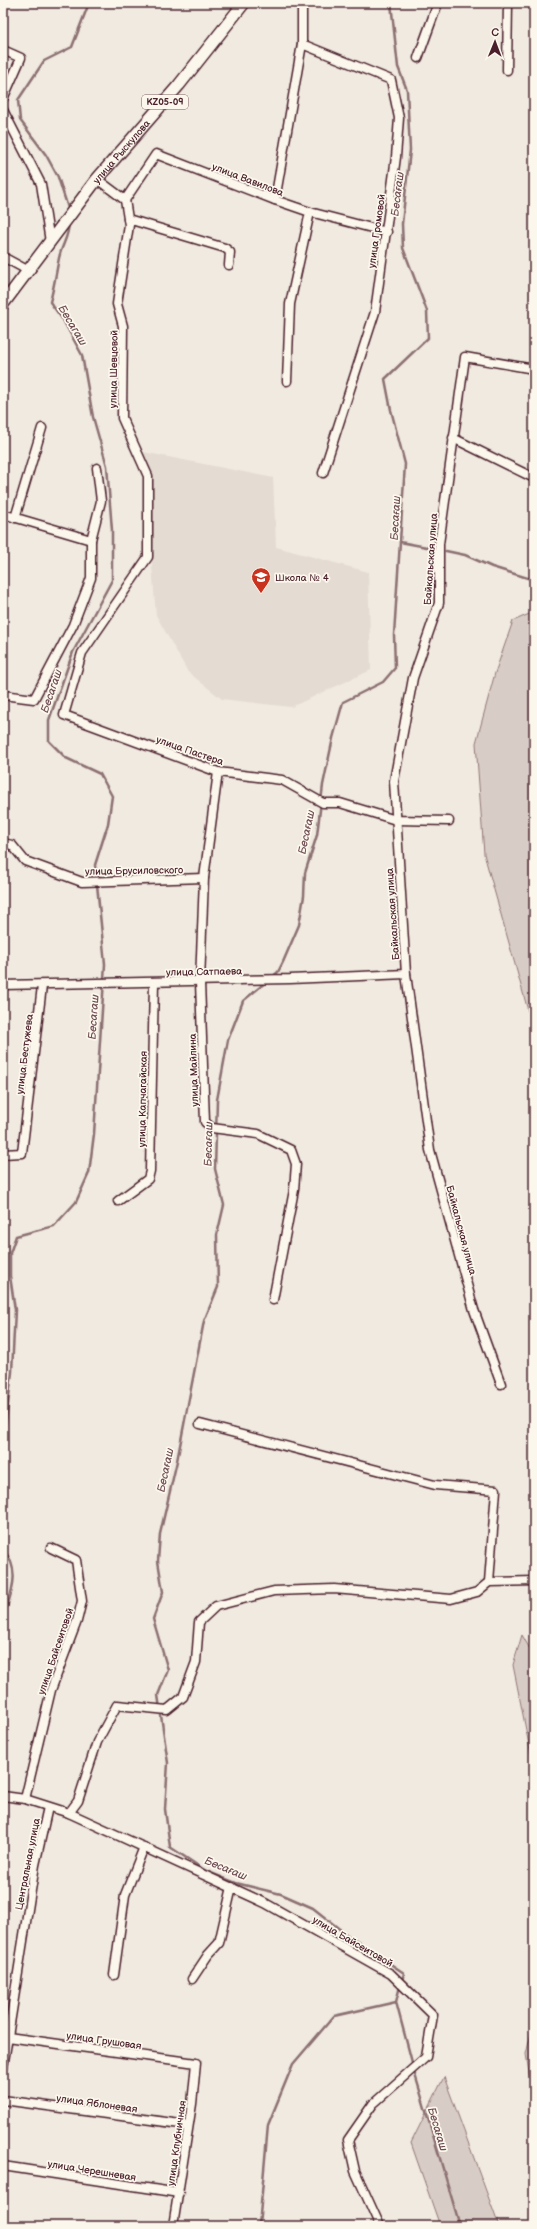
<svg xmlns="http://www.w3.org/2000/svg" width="537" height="2229" font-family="'Balsamiq Sans',sans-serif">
<rect width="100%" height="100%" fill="#f0eae0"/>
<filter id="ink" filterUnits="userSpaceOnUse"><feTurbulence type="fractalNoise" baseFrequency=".025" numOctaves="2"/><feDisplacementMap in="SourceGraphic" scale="8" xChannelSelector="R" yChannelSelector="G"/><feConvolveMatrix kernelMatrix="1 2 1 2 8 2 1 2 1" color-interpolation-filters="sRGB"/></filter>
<g filter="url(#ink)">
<path fill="#e4dbd2" d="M143,452L273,478L276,547L368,572L371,670L291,707L222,699L188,672L156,615Z"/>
<g fill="#d8ccc6" stroke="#917678">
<path d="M534,612V1032L484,854L476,743L495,673L513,621Z"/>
<path d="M522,1635L534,1656V1770L513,1665Z"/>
<path d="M534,2021V2104L526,2054Z"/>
<path d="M444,2077L499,2226H440L411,2143Z"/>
</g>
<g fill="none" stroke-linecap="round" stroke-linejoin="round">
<g stroke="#8c6f72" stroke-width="2.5">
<path d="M69,211L58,177L46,155L20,120L18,100L44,61L72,47L89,3"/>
<path d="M400,542L432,548"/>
<path d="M446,551L465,555L492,567L534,580"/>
<path d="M273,976L278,972L283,962L299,925L304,896L305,873L317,835L323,785L333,738L343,702L383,682L395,668L394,635L405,464L391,410L385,379L428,338L427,311L403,248L402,224L410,150L407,90L398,67L391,3"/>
<path d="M266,982L243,1001L228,1040L217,1100L215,1169L224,1205L217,1235L218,1287L204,1321L177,1461L160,1534L158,1561L163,1592L153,1619L168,1670L158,1695L168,1763L165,1809L170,1847L206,1871L236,1883L281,1894L313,1908L347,1935L404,1973L402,1981"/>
<path d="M3,1445L12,1372L15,1310L10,1276V1253L16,1236L54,1226L76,1202L89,1173L94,1134L105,964L95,865L108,824L112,796L100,774L66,758L49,741V720L73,652L112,580V530L107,466L93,417L82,355L63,320L50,302C54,287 56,273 59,258C62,244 69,237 69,222"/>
<path d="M3,1549C19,1568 14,1585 7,1607L3,1610"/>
<path d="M400,1986L396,2002L413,2066"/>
<path d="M414,2071L460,2226"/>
<path d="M259,2226L268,2125L293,2064L334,2016L396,2002"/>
</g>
<g stroke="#4a1f2b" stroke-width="11">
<g id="minor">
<path d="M302,44L391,80L399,118L396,157L375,312L323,473"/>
<path d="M3,50L21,58L3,99"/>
<path d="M418,58L438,3"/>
<path d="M507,70L508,3"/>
<path d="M3,110L41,184L50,242"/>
<path d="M97,179L125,200L129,225L117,304L123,326L122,418L148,476V557L82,653L64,715L218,772L282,780L323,803H340L396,820L449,821"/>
<path d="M125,200L156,154L275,200L310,212L387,232"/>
<path d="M275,200L302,44V3"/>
<path d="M128,219L225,248L230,252L229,265"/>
<path d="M3,257L29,271"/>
<path d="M287,381L290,304L310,212"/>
<path d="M453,438L534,478"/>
<path d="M3,514L91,540"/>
<path d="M15,518L42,428"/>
<path d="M3,695L34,699L73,625L91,578V540L101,501L97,468"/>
<path d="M218,772L204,878L200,982L205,1122L212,1128L258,1134L291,1150L296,1164L294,1190L273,1300"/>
<path d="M3,843L12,845L25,861L82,882L204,878"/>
<path d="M3,985L290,979L406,974"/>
<path d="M3,1154L22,1153L42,986"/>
<path d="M118,1201L148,1179L150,1171L154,983"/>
<path d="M501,1384L474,1310L430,1150L406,974L394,781L413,678L439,603V544L465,357L534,369"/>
<path d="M200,1424L435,1485L496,1490L489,1582"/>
<path d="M3,1796L25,1799L69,1813L265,1903L391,1974L433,2015L426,2057L373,2104L348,2140L355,2171L380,2226"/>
<path d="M25,1799L51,1690L77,1621L82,1601L76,1560L51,1548"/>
<path d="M69,1813L78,1801L97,1742L117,1705L167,1710L183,1697L196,1662L199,1622L216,1606L274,1591L334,1589L451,1599L477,1592L489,1582L534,1581"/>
<path d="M114,1975L125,1895L144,1847"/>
<path d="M192,1979L208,1955L219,1943L232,1887"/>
<path d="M8,2037L196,2063L192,2104L173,2226"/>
<path d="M3,2068L35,1865L48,1807"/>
<path d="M3,2100L188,2125"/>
<path d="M3,2166L179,2193"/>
</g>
</g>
<g stroke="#4a1f2b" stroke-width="14">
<g id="major">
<path id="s1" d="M3,304L97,179L179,85L244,3"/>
</g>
</g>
<use href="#minor" stroke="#fbf7ec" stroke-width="8"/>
<use href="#major" stroke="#fbf7ec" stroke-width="11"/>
</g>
</g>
<defs>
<g id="school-pin" transform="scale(1)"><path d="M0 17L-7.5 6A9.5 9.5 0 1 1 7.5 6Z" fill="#c8321e" stroke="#fbf7ec"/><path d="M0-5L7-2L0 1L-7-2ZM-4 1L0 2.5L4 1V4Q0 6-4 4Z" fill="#fff"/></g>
</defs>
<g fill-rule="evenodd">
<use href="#school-pin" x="261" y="577"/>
</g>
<g text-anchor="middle" stroke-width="3.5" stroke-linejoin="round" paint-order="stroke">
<rect fill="#fbf7ec" stroke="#7f6065" stroke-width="1" x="142" y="95" width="46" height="14" rx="3"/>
<g font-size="9" font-weight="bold" fill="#4a1f2b">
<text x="165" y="105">KZ05-09</text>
</g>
<g font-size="10" fill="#4a1f2b" stroke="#fbf7ec">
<text dy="4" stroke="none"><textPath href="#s1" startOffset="193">улица Рыскулова</textPath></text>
<text transform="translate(248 179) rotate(21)" y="4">улица Вавилова</text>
<text transform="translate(376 231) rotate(-82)" y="4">улица Громовой</text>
<text transform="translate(113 369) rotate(-89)" y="4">улица Шевцовой</text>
<text transform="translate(430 559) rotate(-86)" y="4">Байкальская улица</text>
<text transform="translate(190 750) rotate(19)" y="4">улица Пастера</text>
<text transform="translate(134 870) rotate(-1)" y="4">улица Брусиловского</text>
<text transform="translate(392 914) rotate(-94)" y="4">Байкальская улица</text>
<text transform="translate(204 971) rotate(-1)" y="4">улица Сатпаева</text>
<text transform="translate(24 1054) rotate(-83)" y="4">улица Бестужева</text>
<text transform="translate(193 1070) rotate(-92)" y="4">улица Майлина</text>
<text transform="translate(142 1099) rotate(-89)" y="4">улица Капчагайская</text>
<text transform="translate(462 1230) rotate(75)" y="4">Байкальская улица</text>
<text transform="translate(55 1651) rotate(-71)" y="4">улица Байсеитовой</text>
<text transform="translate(27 1864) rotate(-79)" y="4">Центральная улица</text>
<text transform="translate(353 1941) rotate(30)" y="4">улица Байсеитовой</text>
<text transform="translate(104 2040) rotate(8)" y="4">улица Грушовая</text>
<text transform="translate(97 2103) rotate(8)" y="4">улица Яблоневая</text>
<text transform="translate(176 2143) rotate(-82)" y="4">улица Клубничная</text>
<text transform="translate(92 2170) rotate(9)" y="4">улица Черешневая</text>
</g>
<g font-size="10" fill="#4a1f2b" stroke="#fbf7ec" text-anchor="start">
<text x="275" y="581">Школа № 4</text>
</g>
<g font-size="11" font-style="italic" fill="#704e55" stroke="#fbf7ec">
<text transform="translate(397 194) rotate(-83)" y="4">Бесағаш</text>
<text transform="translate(73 325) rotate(59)" y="4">Бесагаш</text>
<text transform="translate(395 518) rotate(-87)" y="4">Бесағаш</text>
<text transform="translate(51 691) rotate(-71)" y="4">Бесагаш</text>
<text transform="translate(306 832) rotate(-78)" y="4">Бесағаш</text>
<text transform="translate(93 1017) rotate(-86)" y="4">Бесагаш</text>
<text transform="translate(208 1144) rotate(-89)" y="4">Бесағаш</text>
<text transform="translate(165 1470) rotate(-78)" y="4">Бесағаш</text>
<text transform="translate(226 1868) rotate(22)" y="4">Бесағаш</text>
<text transform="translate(438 2129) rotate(73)" y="4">Бесағаш</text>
</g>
</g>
<rect width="537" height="2229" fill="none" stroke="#fbf7ec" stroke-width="16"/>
<rect x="8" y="8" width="521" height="2213" fill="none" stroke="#4a1f2b" stroke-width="1.5" filter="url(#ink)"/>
<g transform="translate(495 42) rotate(1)" stroke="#fbf7ec" stroke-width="3" paint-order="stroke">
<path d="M0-3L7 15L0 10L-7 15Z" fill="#4a1f2b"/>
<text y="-6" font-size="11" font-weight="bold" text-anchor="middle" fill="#4a1f2b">С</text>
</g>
</svg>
